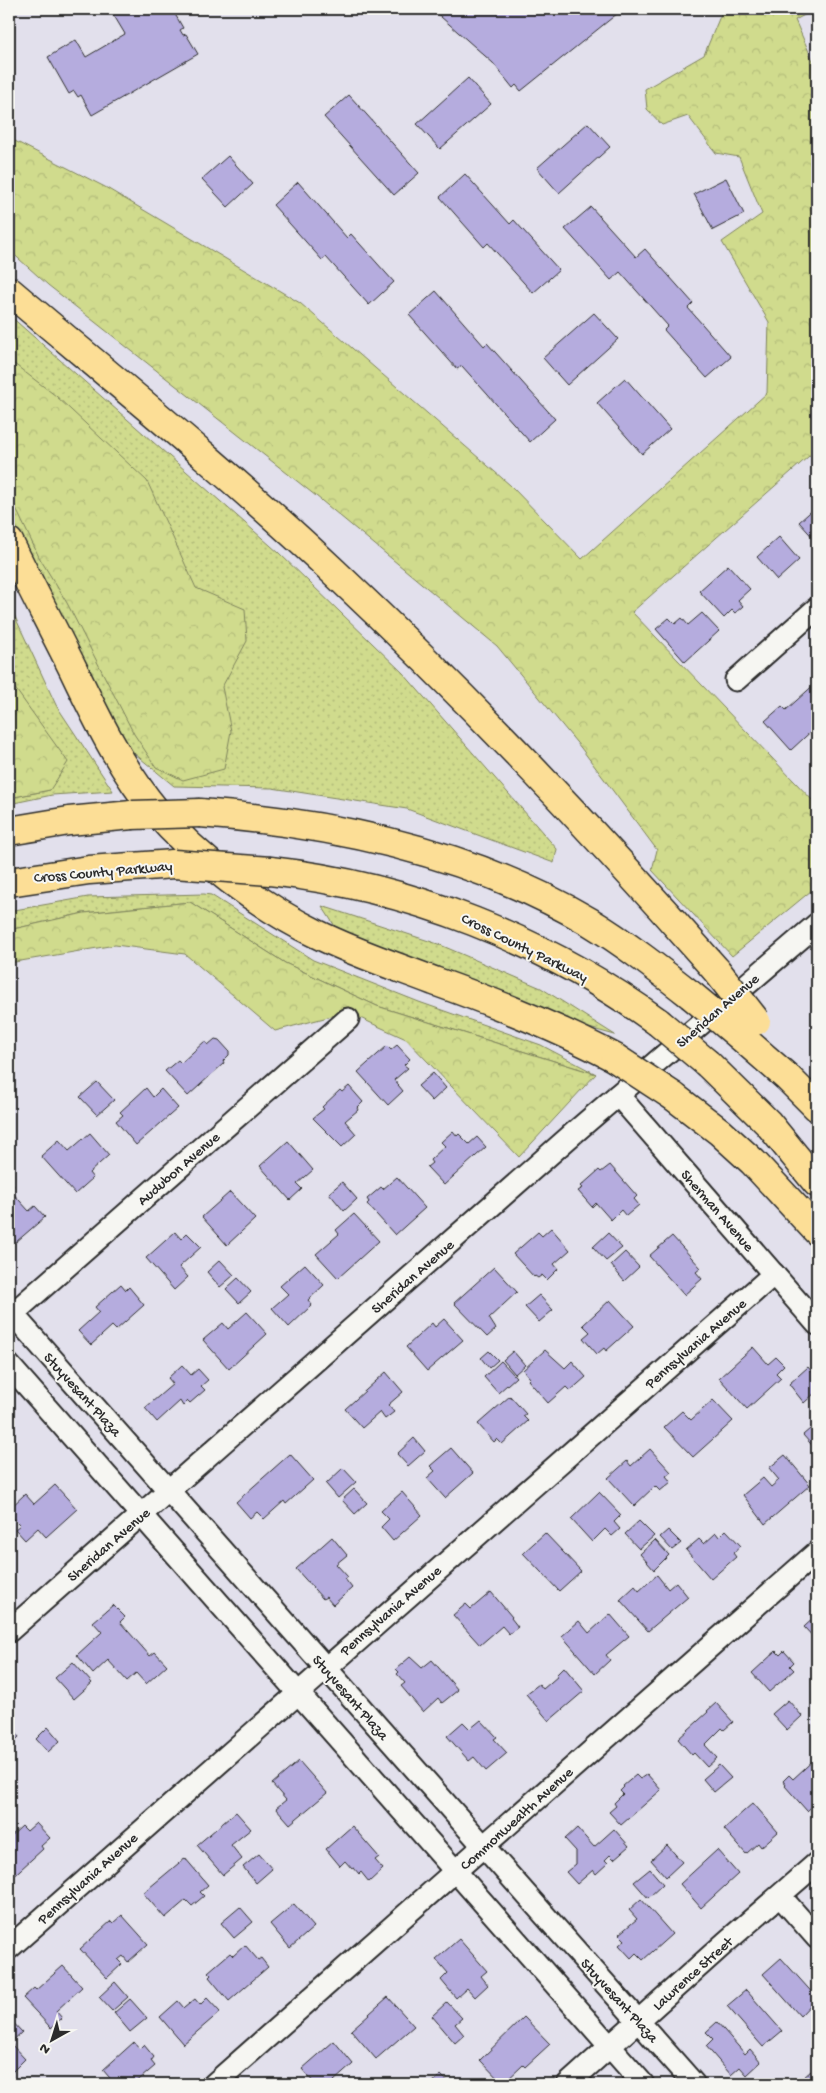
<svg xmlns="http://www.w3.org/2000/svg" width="826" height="2093" font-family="'Gochi Hand',sans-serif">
<defs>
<pattern id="grass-dots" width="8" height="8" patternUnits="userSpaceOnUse" patternTransform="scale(1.25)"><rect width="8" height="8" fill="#d0db8d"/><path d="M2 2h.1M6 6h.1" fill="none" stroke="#b3bc7a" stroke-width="1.8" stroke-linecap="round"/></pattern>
<pattern id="forest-crowns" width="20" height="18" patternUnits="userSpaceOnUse" patternTransform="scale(1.25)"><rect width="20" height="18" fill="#d0db8d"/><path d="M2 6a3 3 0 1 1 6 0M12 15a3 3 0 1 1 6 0" fill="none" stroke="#b3bc7a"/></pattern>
</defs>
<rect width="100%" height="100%" fill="#e2e0ec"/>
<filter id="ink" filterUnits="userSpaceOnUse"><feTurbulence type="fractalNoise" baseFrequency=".02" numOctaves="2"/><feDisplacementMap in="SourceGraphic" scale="10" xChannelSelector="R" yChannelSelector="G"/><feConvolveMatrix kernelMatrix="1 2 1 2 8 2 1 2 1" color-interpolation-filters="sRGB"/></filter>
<g filter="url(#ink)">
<g fill="url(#grass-dots)" stroke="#7e835c">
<path d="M9,315L279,553L403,673L557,849L554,863L407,809L272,788L174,786L129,749L9,521Z"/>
<path d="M9,604L56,705L113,791L52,795L9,804V798L50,790L9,680Z"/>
<path d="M204,894L211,895L313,960L419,1002L541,1045L596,1074L377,1006L285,963L190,902L84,913L9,930V911L88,897Z"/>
<path d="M322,906L438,944L541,988L615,1035L578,1025L442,969L338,931Z"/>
</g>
<g fill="url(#forest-crowns)" stroke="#7e835c">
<path d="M723,9H816L795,20L817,70V449L632,612L817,805V886L732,956L652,870L657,850L581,748L497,646L316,496L48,285L9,250V138L105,187L300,303L510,485L582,559L767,393L769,322L722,242L762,214L739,157L716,153L688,116L662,125L647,109L645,89L704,55Z"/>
<path d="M9,360L56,396L147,481L196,588L245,609L247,641L222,687L231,731L224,769L183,780L156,767L134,734L67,603L39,557L9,494Z"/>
<path d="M9,680L68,762L50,790L9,798Z"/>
<path d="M190,902L285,963L377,1006L596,1074L519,1157L406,1039L347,1012L275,1031L185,954L115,945L9,963V930L84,913Z"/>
</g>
<g fill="#b5acde" stroke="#2b2b2b">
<path d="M110,9H172L183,28L180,30L183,35L186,34L198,54L92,115L81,95L78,97L74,91L69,94L48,57L76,40L86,57L125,34Z"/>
<path d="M432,9H623L521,91L516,85L513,88L493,63Z"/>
<path d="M468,78L491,104L440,149L417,124Z"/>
<path d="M349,95L419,173L394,195L324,117Z"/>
<path d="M588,123L610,147L559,193L537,168Z"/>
<path d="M228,156L253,184L228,207L202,179Z"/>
<path d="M465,174L510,224L514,220L559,270L533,293L488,243L484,247L440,197Z"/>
<path d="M726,178L744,214L713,230L694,194Z"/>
<path d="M298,182L347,238L351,234L394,282L369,305L326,257L322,260L273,205Z"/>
<path d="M591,207L636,257L645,249L693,303L688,308L731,357L707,378L664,330L668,326L620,272L611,280L565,229Z"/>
<path d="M436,291L484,346L487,343L555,419L530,442L462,366L457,369L409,315Z"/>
<path d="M594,313L618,339L567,385L543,358Z"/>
<path d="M625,378L670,429L642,454L597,403Z"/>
<path d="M817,506V542L799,522Z"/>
<path d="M779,537L799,560L777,580L757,557Z"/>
<path d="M728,565L750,589L738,600L743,606L735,613L732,610L724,618L699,591Z"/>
<path d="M702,613L719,631L685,662L656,629L669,618L675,624L682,618L688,625Z"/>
<path d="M817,682V726L791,750L765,721L782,706L786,710Z"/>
<path d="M215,1039L219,1040L229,1051V1055L223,1061L224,1063L188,1096L165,1071L178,1060L181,1063L205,1041L208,1045Z"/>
<path d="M397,1045L410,1059L404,1065L408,1068L394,1080L403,1091L388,1105L358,1072L387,1046L391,1050Z"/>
<path d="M433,1073L446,1088L432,1101L418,1086Z"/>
<path d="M97,1082L114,1100L97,1115L80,1097Z"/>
<path d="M349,1086L363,1102L357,1108L358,1110L345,1121L356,1134L342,1147L313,1118L324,1109L322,1107L340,1090L342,1092Z"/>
<path d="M146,1088L153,1097L161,1089L178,1108L136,1145L116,1121L123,1115L120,1112Z"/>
<path d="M453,1131L457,1136L459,1134L469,1144L477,1137L486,1147L444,1185L427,1167L432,1163L430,1160L445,1146L441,1142Z"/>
<path d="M90,1133L109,1155L89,1173L93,1178L75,1194L41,1156L59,1140L69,1151Z"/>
<path d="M288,1141L313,1170L297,1184L302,1189L290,1200L260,1166Z"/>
<path d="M610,1165L637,1196L634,1199L639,1205L626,1216L621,1210L611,1220L596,1203L592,1207L578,1191L583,1188L581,1186L599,1170L601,1172Z"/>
<path d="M397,1177L425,1208L395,1235L367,1204L369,1202L367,1199L381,1187L383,1189Z"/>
<path d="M9,1180L14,1186L10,1190L29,1211L35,1206L45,1217L16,1242L9,1234Z"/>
<path d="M342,1182L357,1199L344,1211L329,1193Z"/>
<path d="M230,1192L255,1219L227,1245L202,1217Z"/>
<path d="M354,1214L379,1241L338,1278L316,1254L339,1234L336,1230Z"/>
<path d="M551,1228L570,1250L554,1264L558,1269L547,1280L542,1275L538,1278L535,1276L534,1277L513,1254L538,1232L542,1236Z"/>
<path d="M175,1232L181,1239L187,1233L201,1247L179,1267L188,1277L174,1290L146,1258Z"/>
<path d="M608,1233L622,1248L606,1261L593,1247Z"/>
<path d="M672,1236L701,1268L696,1272L702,1279L684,1295L649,1256Z"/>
<path d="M625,1252L639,1267L624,1281L611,1265Z"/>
<path d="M220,1260L234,1275L220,1287L207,1272Z"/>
<path d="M305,1264L324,1285L308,1300L312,1305L289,1327L272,1308L288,1294L280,1286Z"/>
<path d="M494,1267L517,1292L489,1318L496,1329L487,1337L454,1303Z"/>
<path d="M238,1278L251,1292L239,1303L226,1289Z"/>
<path d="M121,1284L126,1290L129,1287L144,1305L116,1330L112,1326L91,1345L78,1331L99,1312L95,1307Z"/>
<path d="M539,1295L553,1310L539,1322L525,1307Z"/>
<path d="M610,1300L634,1326L606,1351L604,1348L597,1354L583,1338L590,1332L583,1325Z"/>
<path d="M247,1312L267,1334L229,1369L203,1340L223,1323L228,1329Z"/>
<path d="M444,1319L463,1340L427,1371L406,1347L432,1323L435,1327Z"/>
<path d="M753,1347L768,1364L776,1357L784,1365L776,1373L781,1378L747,1409L719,1378Z"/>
<path d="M545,1350L565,1368L572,1361L586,1377L570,1391L566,1387L548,1403L528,1380L530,1378L523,1370Z"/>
<path d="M489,1351L498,1360L489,1368L481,1358Z"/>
<path d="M513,1351L525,1365L515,1374L503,1360Z"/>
<path d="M501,1361L516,1377L498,1393L484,1377Z"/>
<path d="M182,1365L191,1375L198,1369L208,1380L201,1386L205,1390L190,1403L188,1401L183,1406L180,1401L157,1422L145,1408L173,1384L168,1378Z"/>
<path d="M808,1367L817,1378V1391L804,1403L789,1384Z"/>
<path d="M386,1372L403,1392L388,1405L394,1412L385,1419L380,1412L362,1428L345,1409Z"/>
<path d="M510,1396L526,1414L523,1416L528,1421L502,1444L497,1439L494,1442L478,1424Z"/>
<path d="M713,1400L733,1421L693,1457L664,1427L682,1411L691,1420Z"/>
<path d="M817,1423V1451L803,1435Z"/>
<path d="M414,1438L425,1451L408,1466L397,1454Z"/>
<path d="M451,1448L473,1473L445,1498L427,1478L435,1471L430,1466Z"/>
<path d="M650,1449L671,1472L666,1476L671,1482L660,1491L655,1486L634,1506L608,1478L627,1461L631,1466Z"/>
<path d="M290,1454L313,1480L286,1504L284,1501L264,1519L257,1512L250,1518L236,1502Z"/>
<path d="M785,1455L810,1485L765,1524L743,1495L763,1478L771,1487L779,1480L769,1468Z"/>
<path d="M343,1468L356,1482L338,1498L326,1484Z"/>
<path d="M55,1485L77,1509L46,1537L38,1528L25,1540L15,1529L20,1525L9,1514V1509L25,1494L34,1504Z"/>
<path d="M354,1489L367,1503L355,1514L342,1500Z"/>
<path d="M402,1492L422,1515L393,1541L381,1527L389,1519L381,1511Z"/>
<path d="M599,1492L621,1515L614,1522L620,1529L612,1536L605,1529L592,1542L571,1519Z"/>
<path d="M639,1521L654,1536L639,1549L625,1534Z"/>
<path d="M668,1530L681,1543L672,1550L660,1537Z"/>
<path d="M726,1530L741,1546L733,1553L736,1557L711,1579L686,1550L699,1539L704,1544L716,1533L719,1537Z"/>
<path d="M545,1533L581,1571L559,1591L523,1553Z"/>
<path d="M332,1537L347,1555L336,1564L348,1577L345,1579L352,1588L333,1605L326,1597L323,1599L296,1569Z"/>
<path d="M655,1540L669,1555L654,1570L640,1554Z"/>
<path d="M657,1575L668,1589L676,1582L688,1597L648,1631L620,1600L635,1586L639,1591Z"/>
<path d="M491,1592L512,1617L511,1618L518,1627L509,1634L502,1626L480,1645L453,1615L466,1604L471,1609Z"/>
<path d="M113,1605L125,1617L120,1622L150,1656L155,1652L167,1665L146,1684L136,1673L127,1681L108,1660L93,1674L77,1655L102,1632L93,1622Z"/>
<path d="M610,1614L629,1636L606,1655L610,1660L595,1674L562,1636L579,1621L589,1633Z"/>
<path d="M817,1615V1641L804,1627Z"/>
<path d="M776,1651L780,1655L784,1651L794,1662L790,1666L794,1670L769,1692L752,1673Z"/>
<path d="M410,1657L422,1668L432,1660L458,1690L442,1703L438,1698L423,1712L401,1686L405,1683L397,1674L399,1672L396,1669Z"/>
<path d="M73,1662L92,1683L74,1699L55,1678Z"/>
<path d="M564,1667L584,1691L549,1721L526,1694L539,1684L543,1689L558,1676L556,1675Z"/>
<path d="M788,1700L802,1716L787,1730L772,1714Z"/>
<path d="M716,1703L733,1722L724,1730L722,1728L705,1745L717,1758L707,1767L694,1753L692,1755L678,1739L708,1712L707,1711Z"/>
<path d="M481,1720L497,1737L494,1739L507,1753L486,1771L474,1757L469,1761L447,1736L463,1722L470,1729Z"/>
<path d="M9,1725L19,1737L9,1746Z"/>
<path d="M48,1727L60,1741L48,1752L36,1739Z"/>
<path d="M817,1757V1802L807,1811L785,1786L786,1785L783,1781L789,1775L793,1779Z"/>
<path d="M299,1761L327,1793L290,1824L276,1808L286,1800L272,1784Z"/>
<path d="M719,1765L731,1778L714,1792L703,1779Z"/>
<path d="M647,1774L661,1790L621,1825L609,1812L616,1806L614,1803L623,1794L620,1791L624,1787L623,1786L636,1775L640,1779Z"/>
<path d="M753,1803L778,1832L761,1847L758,1843L746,1854L724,1829Z"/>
<path d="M236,1812L251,1829L231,1845L242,1859L223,1875L197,1845Z"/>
<path d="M36,1823L50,1838L41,1846L43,1849L9,1880V1838L22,1826L27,1831Z"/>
<path d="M352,1826L379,1857L375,1860L383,1869L369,1882L361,1872L359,1874L354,1868L352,1869L345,1861L340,1866L326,1849Z"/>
<path d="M577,1828L594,1847L614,1829L629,1846L614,1859L610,1855L605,1860L608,1863L596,1874L593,1870L577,1884L566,1872L576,1864V1851L565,1839Z"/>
<path d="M667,1845L682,1862L666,1877L651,1860Z"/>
<path d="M717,1850L738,1874L701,1908L680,1884Z"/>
<path d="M259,1854L272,1869L256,1883L243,1867Z"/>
<path d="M185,1858L208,1885L200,1892L204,1896L192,1906L186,1900L165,1918L143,1893Z"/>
<path d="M650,1869L663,1884L648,1898L634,1882Z"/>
<path d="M641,1899L672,1934L643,1960L636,1953L631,1958L619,1945L625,1940L619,1934L637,1919L629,1910Z"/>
<path d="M294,1904L314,1927L290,1948L270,1924Z"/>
<path d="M240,1907L253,1922L234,1938L221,1923Z"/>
<path d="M122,1915L148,1944L128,1962L123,1956L118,1960L122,1964L107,1978L80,1949L111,1921L113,1923Z"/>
<path d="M459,1939L487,1971L481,1976L488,1985L475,1997L467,1988L456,1998L441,1980L448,1973L436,1959Z"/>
<path d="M245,1945L258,1960L261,1958L268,1967L229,2001L209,1977L211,1975L208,1972L230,1953L233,1956Z"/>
<path d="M781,1958L817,1998L800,2016L763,1974Z"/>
<path d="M63,1966L82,1987L56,2011L62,2018L51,2028L23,1998L34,1988L36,1990Z"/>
<path d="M115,1982L128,1997L112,2011L99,1997Z"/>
<path d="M746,1990L782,2031L763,2047L727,2006Z"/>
<path d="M388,1997L414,2026L376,2059L351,2030Z"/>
<path d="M207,1998L220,2012L183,2044L160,2017L178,2001L184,2008L195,1999L200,2005Z"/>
<path d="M130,1999L147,2018L130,2032L114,2013Z"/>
<path d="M447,2002L462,2018L455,2024L464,2035L455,2043L432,2016Z"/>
<path d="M524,2017L550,2044L525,2067L523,2065L503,2084L480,2060Z"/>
<path d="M9,2018L22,2032L10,2043L25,2059L9,2075Z"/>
<path d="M717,2022L745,2054L750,2049L761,2062L747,2075L740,2067L731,2075L706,2046L713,2039L706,2032Z"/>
<path d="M817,2036V2055L811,2047L817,2042L814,2039Z"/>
<path d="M334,2041L353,2064L334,2081L337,2084H315L302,2069Z"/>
<path d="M134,2042L140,2049L144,2045L154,2057L151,2061L155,2066L134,2084H115L103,2070Z"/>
<path d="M811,2071L817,2078V2084H796Z"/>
<path d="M441,2075L450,2084H431Z"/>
<path d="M86,2079L91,2084H79Z"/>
</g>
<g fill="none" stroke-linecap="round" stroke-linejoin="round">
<g stroke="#2b2b2b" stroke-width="25">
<g id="minor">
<path d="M736,680L817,608"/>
<path d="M618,1095L817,1324"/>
<path d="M9,1310L694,2084"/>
<path d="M9,1317L348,1019"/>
<path d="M9,1365L643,2084"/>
<path d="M9,1631L575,1132L817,924"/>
<path d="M780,1896L817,1938"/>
<path d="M9,1948L774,1274"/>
<path d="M214,2084L817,1552"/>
<path d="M568,2084L726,1942L817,1863"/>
</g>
</g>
<g stroke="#2b2b2b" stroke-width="31">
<g id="highway">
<path d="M9,291C118,383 230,474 334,572C468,698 596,833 717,971"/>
<path d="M9,542C30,585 52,627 73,669C96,717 121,769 155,810C196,858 261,907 317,934C355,953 395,966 434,981C496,1003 557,1027 615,1058"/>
<path d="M200,813C335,823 473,853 590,922C626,944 659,970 691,995"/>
<path d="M9,831L69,821L132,815"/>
<path d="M270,871C409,886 545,940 658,1022"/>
<path d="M9,882L89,870L174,864"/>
<path d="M740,1036L788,1078L817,1107"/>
<path d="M708,1064L768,1123L817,1183"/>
<path d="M673,1096L720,1132L753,1162L817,1231"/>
</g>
</g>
<use href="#minor" stroke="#f6f6f2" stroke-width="21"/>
<use href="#highway" stroke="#fcde96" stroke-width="28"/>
<g stroke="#2b2b2b" stroke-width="31" stroke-linecap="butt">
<g id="highway-bridge">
<path d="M132,815L200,813"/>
<path d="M174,864L270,871"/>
<path d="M717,971L756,1021"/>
<path d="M691,995L740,1036"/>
<path d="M658,1022L708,1064"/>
<path d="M615,1058L673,1096"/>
</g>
</g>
<use href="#highway-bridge" stroke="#fcde96" stroke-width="28"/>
</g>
</g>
<g text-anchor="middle" stroke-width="4" stroke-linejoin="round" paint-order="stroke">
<g font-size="15" fill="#2b2b2b" stroke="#f6f6f2">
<text transform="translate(103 871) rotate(-5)" y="5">Cross County Parkway</text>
<text transform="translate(525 947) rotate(26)" y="5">Cross County Parkway</text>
<text transform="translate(717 1010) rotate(-41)" y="5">Sheridan Avenue</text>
<text transform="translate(178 1168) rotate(-41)" y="5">Audubon Avenue</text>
<text transform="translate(718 1210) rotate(49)" y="5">Sherman Avenue</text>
<text transform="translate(412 1276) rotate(-41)" y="5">Sheridan Avenue</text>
<text transform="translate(695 1343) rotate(-41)" y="5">Pennsylvania Avenue</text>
<text transform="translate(83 1394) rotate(48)" y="5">Stuyvesant Plaza</text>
<text transform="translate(108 1544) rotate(-41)" y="5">Sheridan Avenue</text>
<text transform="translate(390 1610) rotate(-41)" y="5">Pennsylvania Avenue</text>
<text transform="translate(351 1697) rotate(49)" y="5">Stuyvesant Plaza</text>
<text transform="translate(516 1818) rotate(-42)" y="5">Commonwealth Avenue</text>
<text transform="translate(87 1878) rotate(-42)" y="5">Pennsylvania Avenue</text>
<text transform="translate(692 1973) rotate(-42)" y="5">Lawrence Street</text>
<text transform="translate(620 2000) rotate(48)" y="5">Stuyvesant Plaza</text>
</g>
</g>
<rect width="826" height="2093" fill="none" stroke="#f6f6f2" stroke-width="30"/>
<rect x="15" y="15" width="796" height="2063" fill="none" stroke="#2b2b2b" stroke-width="2" filter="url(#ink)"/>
<g transform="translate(52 2040) rotate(219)" stroke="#f6f6f2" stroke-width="4" paint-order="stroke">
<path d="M0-4L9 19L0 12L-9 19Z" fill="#2b2b2b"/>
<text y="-8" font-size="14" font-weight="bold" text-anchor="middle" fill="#2b2b2b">N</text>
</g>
</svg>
